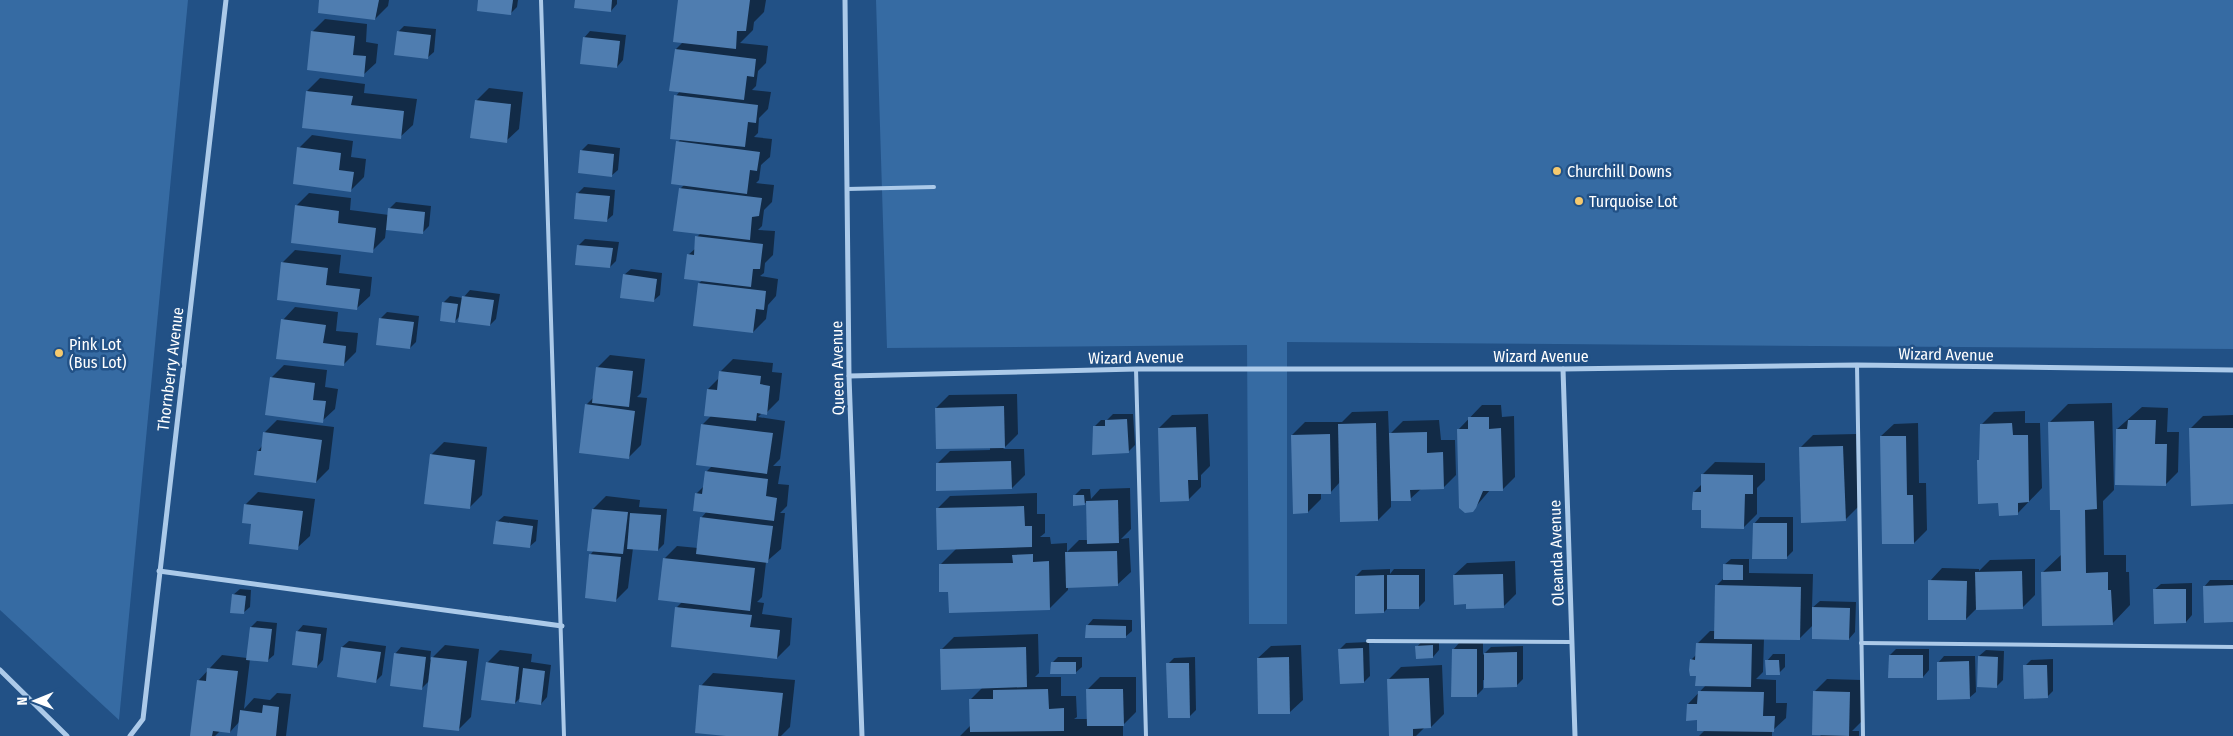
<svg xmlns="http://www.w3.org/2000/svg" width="2233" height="736" font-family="'Fira Sans Condensed',sans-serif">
<rect width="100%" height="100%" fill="#225186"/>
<g fill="#366ba3">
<path d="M0,0H188L119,720L0,610Z"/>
<path d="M876,0H2233V349L1287,342V624H1249L1247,345L887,348Z"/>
</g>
<g fill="#0007">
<path d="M321,0H389L388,6L375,19Z"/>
<path d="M479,0H518L517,7L511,13Z"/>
<path d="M577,0H617V4L611,11Z"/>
<path d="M679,0H766L764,12L754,22L753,30L740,43L768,46L766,63L758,71L756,86L752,90L771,92L768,109L759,118L758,133L754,137L772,139L770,157L761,165L759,180L756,183L774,185L772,202L764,210L762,226L758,230L775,231L773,255L765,263L764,273L760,276L778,279L776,296L768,305L766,319L753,332L699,283L703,280L688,255L696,248L697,237L701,233L680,189L684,185L678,142L681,139L676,96L680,91L676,49L683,42Z"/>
<path d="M325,19L367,24L366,42L378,44L376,63L363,75L312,32Z"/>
<path d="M404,26L436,29L434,52L427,58L398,32Z"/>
<path d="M590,31L626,35L623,60L617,67L584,38Z"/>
<path d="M320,78L365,84L364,93L417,99L413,125L400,137L307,91Z"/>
<path d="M489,88L523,92L519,129L506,141L476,101Z"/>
<path d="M312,135L353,141L351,157L366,159L364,177L351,190L299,148Z"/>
<path d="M588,144L620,148L618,170L611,176L581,151Z"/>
<path d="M584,187L615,190L613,215L606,221L578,193Z"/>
<path d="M309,193L351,198L350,210L389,215V209L396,202L431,206L429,226L422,233L386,229L385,238L372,251L296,206Z"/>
<path d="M585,239L619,242L616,261L610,267L577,263L579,245Z"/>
<path d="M295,250L341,255L339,273L372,277L370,296L357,308L282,263Z"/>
<path d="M631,269L662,273L660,295L653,301L624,275Z"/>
<path d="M470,290L500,294L496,319L490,325L460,316L455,321L443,303L450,296L463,298Z"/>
<path d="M295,307L338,312L336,331L358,333L356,352L343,365L283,320Z"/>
<path d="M387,312L419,316L416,342L410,348L380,319Z"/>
<path d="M610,355L645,359L641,393L637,397L647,398L641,445L628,458L586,405L594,397L597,368Z"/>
<path d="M733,359L773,363L772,372L782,373L779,400L766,413H762L758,417L785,421L780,459L773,466H781L778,484L789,485L787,506L780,513H785L781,549L766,562L762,597L757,602L764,603L762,614L792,618L790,645L777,658L677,607L682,602L664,559L677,546L698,548L702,517L707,511L696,494L705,485L706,472L712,466L702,425L712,415L708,389L720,377V372Z"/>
<path d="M284,365L327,370L325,387L338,389L335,409L322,421L271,378Z"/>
<path d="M1017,394L1018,434L1003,449H1024L1025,475L1012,488L937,464L950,451L990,450V447L936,408L949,395Z"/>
<path d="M2112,403L2114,490L2103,501L2104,555H2126V572H2129L2130,605L2112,624L2042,573L2062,554L2061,508L2050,422L2068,404Z"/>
<path d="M1482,405H1501L1502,417L1514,416L1515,477L1502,490H1490L1472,511L1458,430Z"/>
<path d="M2142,407L2168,408L2167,432H2179L2178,472L2165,485L2117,429Z"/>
<path d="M1388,411L1389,435L1403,421L1439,420L1441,440H1455L1456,475L1443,488L1421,489L1410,499L1391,500V507L1378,520L1340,482L1330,493H1321V499L1308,512L1292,435L1305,422H1342L1352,412Z"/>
<path d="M2025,411V423H2040L2042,488L2017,514L2000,502L1979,460L1980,458L1981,425L1994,412Z"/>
<path d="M1113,414H1133L1135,445L1128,452L1094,427L1101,420H1107Z"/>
<path d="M1208,414L1210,466L1201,475V487L1188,500L1159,428L1172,415Z"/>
<path d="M2233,415V503L2190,429L2203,416Z"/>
<path d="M277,420L334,427L329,469L316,482L258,451L262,446L264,433Z"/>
<path d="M1918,423L1919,483H1926L1927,530L1914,543L1881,436L1894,424Z"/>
<path d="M1856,434L1858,507L1845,520L1800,448L1813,435Z"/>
<path d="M444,442L487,447L482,495L469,508L431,455Z"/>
<path d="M1715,462L1765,463V480L1757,488V514L1744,527L1702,509L1694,492L1702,484V475Z"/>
<path d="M1130,488L1131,529L1121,539L1129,538L1131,572L1118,584L1068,587V590L1050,608L949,591L940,565L957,548L937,509L950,496L1037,493V514H1045V533L1040,537H1050L1051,544L1067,543V552L1079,540H1088V501L1084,504L1075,495L1081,489H1090L1091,499L1100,489Z"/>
<path d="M258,492L315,499L310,536L297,548L253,523L245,505Z"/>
<path d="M606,496L640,500L639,507L667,509L664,544L658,550L633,548L628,588L615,601L586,597L591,554L594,550L593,509Z"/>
<path d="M504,516L538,520L536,541L529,547L497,522Z"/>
<path d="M1760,517H1793V551L1786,558L1754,524Z"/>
<path d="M1731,559H1749V573L1813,574L1812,608L1820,601L1856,602L1855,632L1849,639L1813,625L1799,639L1764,638L1763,672L1756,679L1776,680V703H1787L1786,718L1772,731V736H1699L1705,730L1688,704L1706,685L1697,675L1691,660L1697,654V644L1710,631H1716V586L1724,578V565Z"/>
<path d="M2035,559V595L2022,608L1976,609L1966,619L1930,581L1942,568L1979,569V571L1990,560Z"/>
<path d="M1515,561L1516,594L1503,607L1467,603L1454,575L1467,563Z"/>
<path d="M1390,569V574L1394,569H1425V601L1418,608H1388L1384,612L1356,576L1362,570Z"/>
<path d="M2210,580H2233V621L2204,587Z"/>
<path d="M2192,583V615L2186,622L2154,590L2161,584Z"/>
<path d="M240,589L251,590L250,607L243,613L233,595Z"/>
<path d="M1093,619L1132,620V631L1125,637L1087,626Z"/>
<path d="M257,621L277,623L274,655L267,661L250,659L244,709L254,698L270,700L277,693L291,694L286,736H239L240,721L230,732L220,731L215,736H192L198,681L222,655L247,658L251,627Z"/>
<path d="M303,625L327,628L323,660L317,667L297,632Z"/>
<path d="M1038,634L1039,673L1035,677H1061V696H1076L1077,717L1074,719H1088L1087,690L1100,677H1136V712L1123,725V736H960L971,725V699L983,687L941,650L954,637Z"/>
<path d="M1423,640H1439V650L1433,657L1417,647Z"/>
<path d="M349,641L386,646L382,675L376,681L342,647Z"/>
<path d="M1369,642L1370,676L1364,682L1340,649L1346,643Z"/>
<path d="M1459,643H1483V655L1491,647L1523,646V679L1517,685L1483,680V689L1477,695L1453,650Z"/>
<path d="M445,645L479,649L471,717L458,730L430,680L421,689L395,654L401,647L431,651L430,660Z"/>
<path d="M1301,645L1303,700L1290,712L1258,658L1271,646Z"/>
<path d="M1896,649H1929V670L1923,677L1890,655Z"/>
<path d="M500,650L532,654L531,662L551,665L547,697L541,704L521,697L515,703L487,663Z"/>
<path d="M1986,650L2004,651L2003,680L1997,686L1979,656Z"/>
<path d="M1773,654H1785V667L1779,673L1767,661Z"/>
<path d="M1944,656H1975L1976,692L1969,698L1938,663Z"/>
<path d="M1058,657H1082V667L1075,673L1052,663Z"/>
<path d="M1195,657L1196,710L1190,716L1168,664L1174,658Z"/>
<path d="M2053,659V691L2047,697L2025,666L2031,660Z"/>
<path d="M1442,665L1444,714L1431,727H1425L1416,736H1390L1388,680L1401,667Z"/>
<path d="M713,673L795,680L790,727L781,736H739L701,686Z"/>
<path d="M1827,679L1862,680L1861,722L1852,731H1859V736H1820L1822,734L1814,692Z"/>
</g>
<g fill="#4f7db0">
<path d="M319,0H379L375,20L318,13Z"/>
<path d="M478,0H513L511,15L477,11Z"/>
<path d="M575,0H612L611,12L574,8Z"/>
<path d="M678,0H750L746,31H737L736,49L673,42Z"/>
<path d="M311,31L355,36L353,55L366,56L364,77L307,70Z"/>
<path d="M397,31L431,35L428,59L394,55Z"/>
<path d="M583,37L620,41L617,68L580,64Z"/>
<path d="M675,49L756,59L754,77L747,76L744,100L669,91Z"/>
<path d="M306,91L353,96L351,105L404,111L401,139L302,128Z"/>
<path d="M674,95L758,105L756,123L748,122L745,147L670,139Z"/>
<path d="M475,100L511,104L507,143L470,138Z"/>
<path d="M676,141L760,152L757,171L750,170L747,194L671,184Z"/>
<path d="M297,147L341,153L339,170L354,172L351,192L293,184Z"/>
<path d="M580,150L614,154L612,177L578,173Z"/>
<path d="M679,188L762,198L759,216L752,217L750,240L673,231Z"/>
<path d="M576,193L610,196L607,222L574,219Z"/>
<path d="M295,205L339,211L338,223L376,228L373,253L291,243Z"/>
<path d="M388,208L425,212L423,234L386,230Z"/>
<path d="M695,236L763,244L760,269H753L751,287L684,279L687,254L694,255Z"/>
<path d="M577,245L613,248L610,268L575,265Z"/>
<path d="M281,262L328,268L326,285L360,289L357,310L277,300Z"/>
<path d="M623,274L657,279L654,302L620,298Z"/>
<path d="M698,283L766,291L764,310L756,309L753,333L693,326Z"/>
<path d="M462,296L494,300L490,326L458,322Z"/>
<path d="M442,302L458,304L455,323L440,321Z"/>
<path d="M379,318L414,322L410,349L376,345Z"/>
<path d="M281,319L326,325L323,343L346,346L344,366L276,359Z"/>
<path d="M596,367L633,371L629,407L592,403Z"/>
<path d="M719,371L761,376L760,384L770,386L767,415L757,413L756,421L704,416L707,389L717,390Z"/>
<path d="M270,377L315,383L313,400L326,401L323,423L265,415Z"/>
<path d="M585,404L635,411L629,459L579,453Z"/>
<path d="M1004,406L1005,448L936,449L935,408Z"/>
<path d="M1468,417H1489V429L1501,428L1503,491H1483L1476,508L1473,512L1465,513L1459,508L1457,429H1468Z"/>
<path d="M1127,419L1129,453L1092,455L1093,426H1105V420Z"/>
<path d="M2128,420H2156L2155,444H2167L2166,486L2115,485L2116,429H2127Z"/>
<path d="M2094,421L2097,509L2085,510L2086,573L2108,572V590H2111L2113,625L2042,626L2041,572L2061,571L2060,510H2050L2048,422Z"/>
<path d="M1376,423L1378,521L1340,522L1338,424Z"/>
<path d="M2012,423L2013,435H2028L2029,502L2018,503V515L1999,516L1998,503L1978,504L1977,460H1979L1980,424Z"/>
<path d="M701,424L773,433L767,474L696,465Z"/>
<path d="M1196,427L1198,480H1188L1189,501L1160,502L1158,428Z"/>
<path d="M2189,428H2233V504L2191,506Z"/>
<path d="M263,432L322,440L316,483L254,475L257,451H261Z"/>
<path d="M1427,432V453L1443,452L1444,489L1410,490L1411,501H1391L1389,433Z"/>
<path d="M1330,434L1331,494H1308V513L1293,514L1291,435Z"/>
<path d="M1880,436H1906L1907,495H1913L1914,544H1882Z"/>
<path d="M1843,446L1846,521L1801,523L1799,447Z"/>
<path d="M430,454L475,460L470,509L424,504Z"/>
<path d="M1011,461L1012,489L936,491V463Z"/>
<path d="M705,471L768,479L766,496L777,498L774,521L693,511L695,493L702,494Z"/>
<path d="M1701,474L1753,475V494H1745L1744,529L1701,528V510H1692V504L1693,492H1701Z"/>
<path d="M1073,495H1084L1085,505L1073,506Z"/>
<path d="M1118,500L1119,543L1087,544L1086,501Z"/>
<path d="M244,504L303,511L298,550L249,544L251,524L242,523Z"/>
<path d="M1024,506L1025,526H1032V547L937,550L936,508Z"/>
<path d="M592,509L628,512L623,554L587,551Z"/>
<path d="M630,513L661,515L658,551L627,549Z"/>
<path d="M700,517L773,526L768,563L696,554Z"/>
<path d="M496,521L533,526L530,548L493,544Z"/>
<path d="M1753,523H1787V559H1752Z"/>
<path d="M1117,551L1118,586L1066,588L1065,552Z"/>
<path d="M589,554L621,557L616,602L585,598Z"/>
<path d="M1033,554V562L1049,561L1050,610L949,613L948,592H939V564L1013,563L1012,555Z"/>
<path d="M663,558L755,568L750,611L658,600Z"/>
<path d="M1723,564L1743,565V580H1723Z"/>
<path d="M2022,571L2023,609L1976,610L1975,572Z"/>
<path d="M1503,574L1504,608L1466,609V604L1454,605L1453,575Z"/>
<path d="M1384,575V613L1355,614V576Z"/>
<rect x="1387" y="575" width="32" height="34"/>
<path d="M1928,580L1967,581L1966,620H1928Z"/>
<path d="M1715,585L1801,587L1800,640L1714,639Z"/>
<path d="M2233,585V622L2204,623L2203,586Z"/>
<path d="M2153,589H2186V623L2154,624Z"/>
<path d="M232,594L246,596L244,614L230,613Z"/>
<path d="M675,607L752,615L750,627L780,630L777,659L671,647Z"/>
<path d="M1812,607L1850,608L1849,640L1812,639Z"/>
<path d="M1086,625L1126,626V638H1085Z"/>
<path d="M250,627L272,629L268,662L246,660Z"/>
<path d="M296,631L321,634L317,668L292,665Z"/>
<path d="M1696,643L1752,644L1751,687L1695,686L1696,676H1690L1689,670L1690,659L1695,660Z"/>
<path d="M1433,645V658L1416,659L1415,646Z"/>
<path d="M341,647L381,652L376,683L337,677Z"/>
<path d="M1026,647L1027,687L941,690L940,649Z"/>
<path d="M1363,648L1364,683L1340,684L1338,649Z"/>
<path d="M1452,649H1477V697H1451Z"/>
<path d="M1517,652V687L1484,688V653Z"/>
<path d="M394,653L426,657L422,690L390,686Z"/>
<path d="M1889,655H1923V678H1888Z"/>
<path d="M1978,656L1998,657L1997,688L1977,687Z"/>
<path d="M431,657L467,661L459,731L423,727Z"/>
<path d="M1289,657L1290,714H1258L1257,658Z"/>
<path d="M1765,660H1779L1780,675H1766Z"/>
<path d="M1969,661L1970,699L1937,700V662Z"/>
<path d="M486,662L519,667L515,704L481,700Z"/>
<path d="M1051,662H1076V674H1050Z"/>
<path d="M1166,663H1189L1190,718H1168Z"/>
<path d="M2023,665H2047L2048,698L2024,699Z"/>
<path d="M207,668L238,671L230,733L213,731L212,736H190L197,680L206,681Z"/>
<path d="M523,668L545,671L541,705L519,702Z"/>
<path d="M1429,678L1431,728L1413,729V736H1389L1387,679Z"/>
<path d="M699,685L783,693L778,736H726L695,733Z"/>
<path d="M1048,689L1049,709L1064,708V731L970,732L969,699H993V690Z"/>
<path d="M1086,689H1123L1124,726H1087Z"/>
<path d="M1698,691L1764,692L1763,716H1775L1774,732L1697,731V720L1686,721L1687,704H1697Z"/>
<path d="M1813,691L1850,692L1849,736L1812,735Z"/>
<path d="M263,705L279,707L276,736H237L240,710L262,713Z"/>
</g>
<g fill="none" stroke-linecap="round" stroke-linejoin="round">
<g stroke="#accae9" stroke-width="4">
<path d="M541,0L564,736"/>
<path d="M847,189L934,187"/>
<path d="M1857,365L1863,736"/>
<path d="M1136,369L1146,736"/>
<path d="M1368,641L1571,642"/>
<path d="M1861,643L2233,647"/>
</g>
<g stroke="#accae9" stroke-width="5">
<path d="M845,0L849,376L862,736"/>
<path d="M1563,369L1575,736"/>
<path d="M849,376L1136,369H1563L1857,365L2233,370"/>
<path d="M159,571L562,626"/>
<path d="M0,670L67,736"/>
<path d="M130,736L143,719L226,0"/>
</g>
</g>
<g fill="#f5c96e" stroke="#225186" stroke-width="2">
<circle cx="1557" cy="171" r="5"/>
<circle cx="1579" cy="201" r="5"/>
<circle cx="59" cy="353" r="5"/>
</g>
<g text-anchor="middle" stroke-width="5" stroke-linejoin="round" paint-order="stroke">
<g font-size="16" fill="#fff" stroke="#225186" text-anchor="start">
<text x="1567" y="177">Churchill Downs</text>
<text x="1589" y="207">Turquoise Lot</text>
<text x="69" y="350">Pink Lot<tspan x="69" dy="18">(Bus Lot)</tspan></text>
</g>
<g font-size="16" fill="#fff" stroke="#225186">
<text transform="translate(1946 354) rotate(1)" y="6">Wizard Avenue</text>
<text x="1541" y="362">Wizard Avenue</text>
<text transform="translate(1136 357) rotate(-1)" y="6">Wizard Avenue</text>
<text transform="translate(837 368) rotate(-91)" y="6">Queen Avenue</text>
<text transform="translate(170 369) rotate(-83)" y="6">Thornberry Avenue</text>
<text transform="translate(1556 553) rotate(-92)" y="6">Oleanda Avenue</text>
</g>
</g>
<g transform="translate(35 701) rotate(269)" stroke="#225186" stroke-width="4" paint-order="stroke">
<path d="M0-4L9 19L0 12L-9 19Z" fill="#ffffff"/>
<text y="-8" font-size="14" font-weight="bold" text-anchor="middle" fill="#ffffff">N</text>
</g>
</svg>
